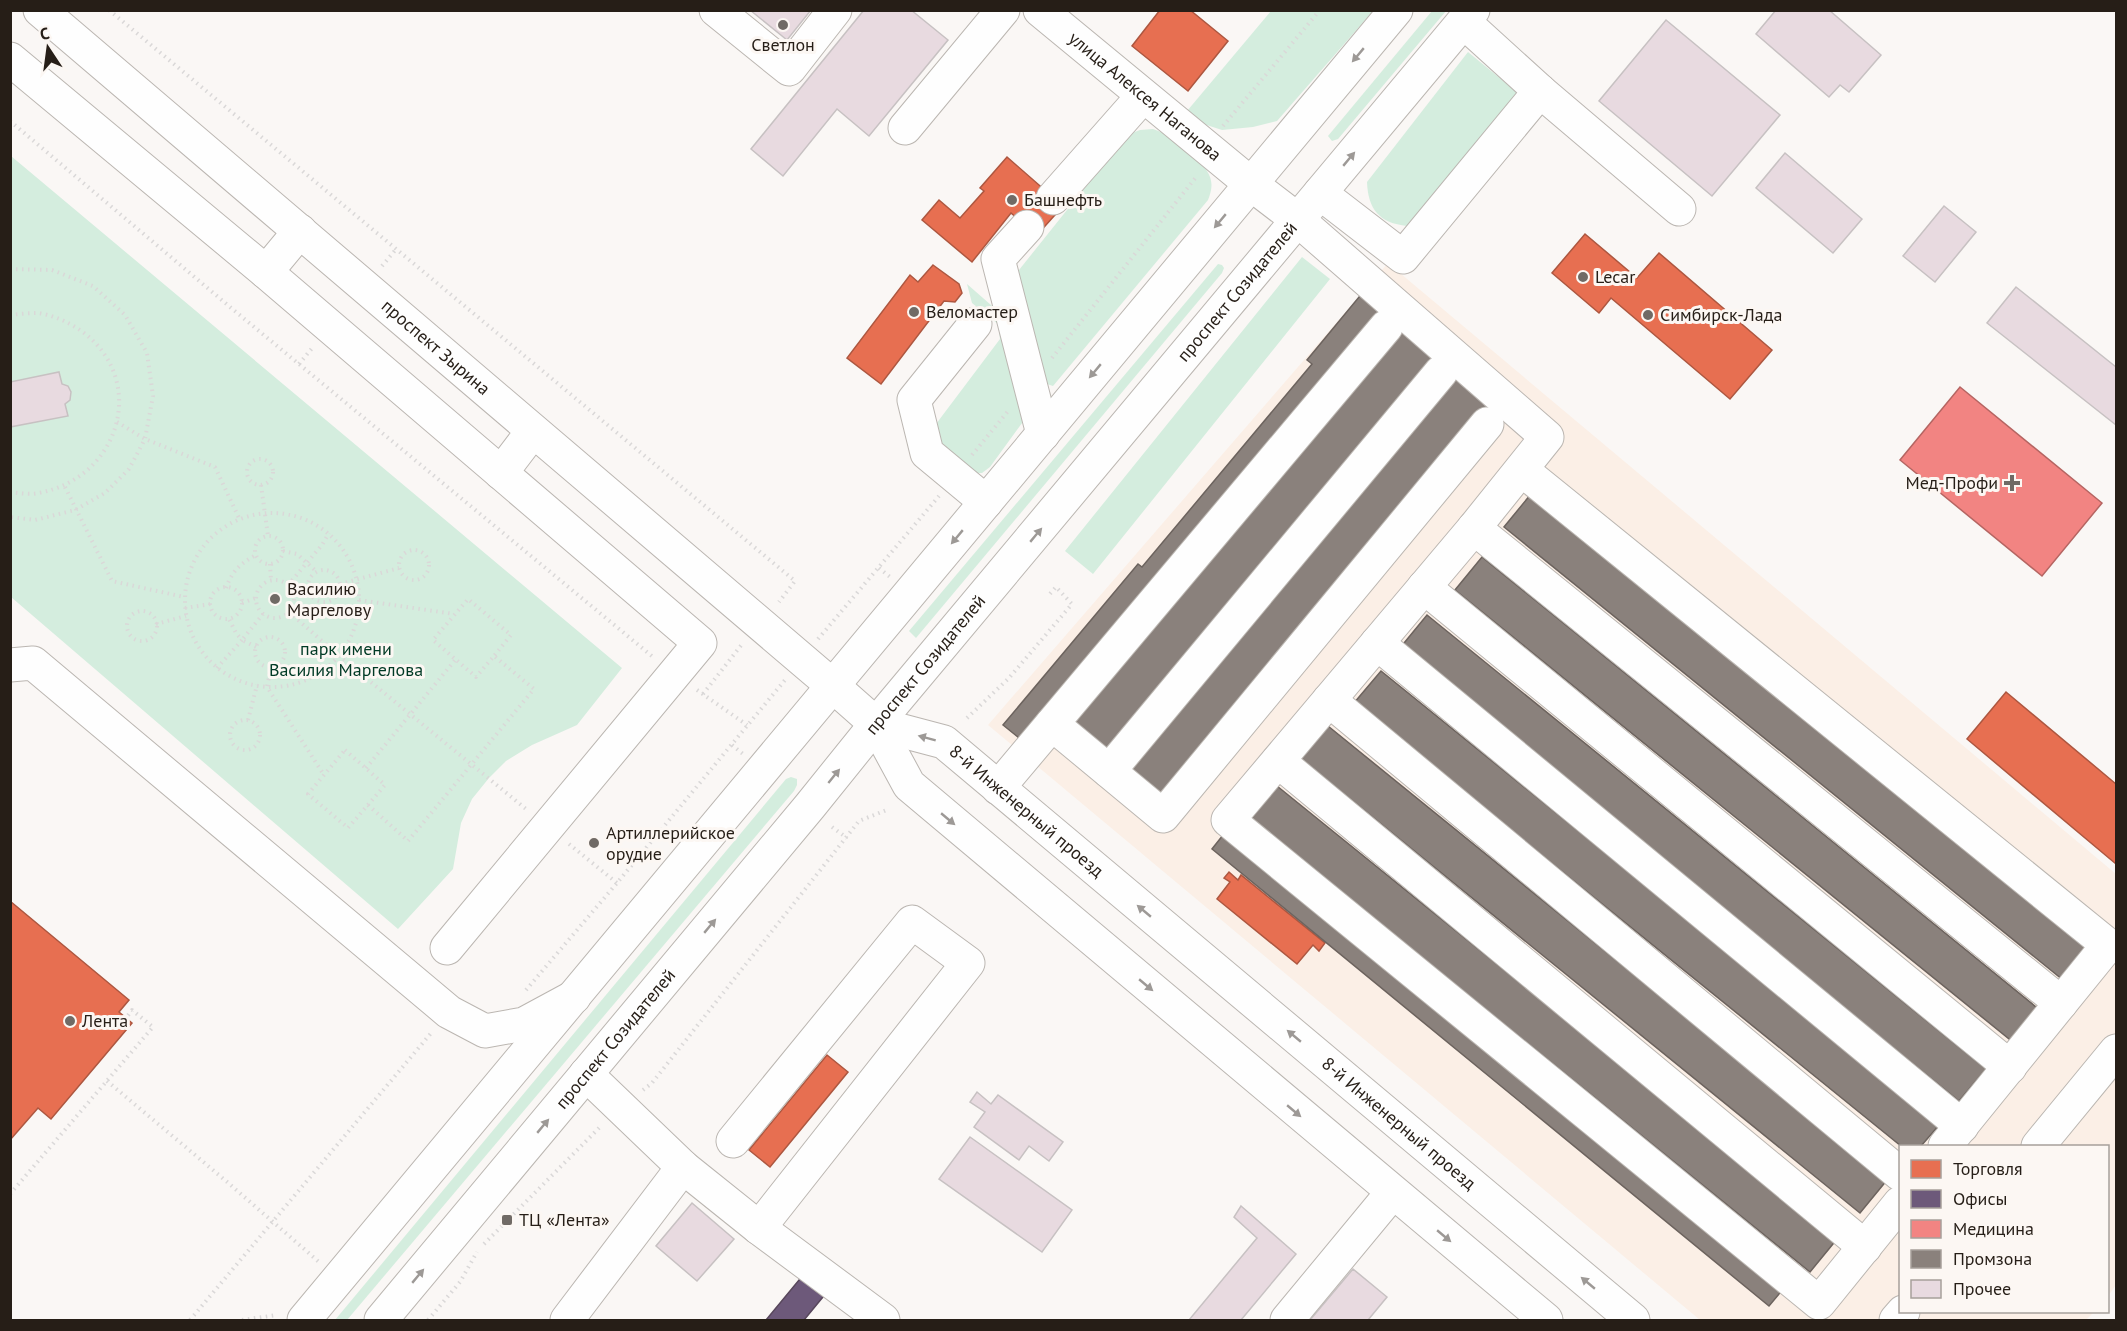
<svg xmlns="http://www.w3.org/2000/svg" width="2127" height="1331" font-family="'PT Sans',sans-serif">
<rect width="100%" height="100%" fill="#faf7f5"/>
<path fill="#fbefe6" d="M1388,263L2116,874V1285L2108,1296V1146H1900V1312H2094L2086,1320H1700L988,725Z"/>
<g fill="#d4edde">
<path d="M1271,11H1373L1277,121L1253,127L1222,130L1182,117Z"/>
<path d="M1432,11H1446L1338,139L1332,141L1328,136Z"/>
<path d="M1468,52L1524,98L1407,226C1379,223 1368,209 1367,182Z"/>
<path d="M1153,129C1170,134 1204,160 1210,177C1213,186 1211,192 1208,200L1053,386L1047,384L1019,281V270L1127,135L1140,130Z"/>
<path d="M11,156L622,668L577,725L532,745L506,761L489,778L472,799L461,823L453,869L398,929L11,597Z"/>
<path d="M1302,257L1330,279L1093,574L1065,551Z"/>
<path d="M1218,264L1222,265L1224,268L1222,273L916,638L909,631Z"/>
<path d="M967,284L999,312L1025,419L990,467L982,473H970L938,450L936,424L1000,339L998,324L972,303Z"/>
<path d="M791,777L797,779V785L794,791L347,1320H335L786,779Z"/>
</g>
<g fill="#e76f51" stroke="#ad5740" stroke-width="1.5">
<path d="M1160,10H1190L1228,41L1188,91L1132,46Z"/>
<path d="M1007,157L1063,206L1037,235L1011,213L972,262L922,220L939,200L960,218L984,191L980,188Z"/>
<path d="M1585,234L1637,278L1659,253L1772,350L1730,399L1611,298L1599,313L1552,273Z"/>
<path d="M933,265L959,284L962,293L955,302L944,301L881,384L847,358L910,275L918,282Z"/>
<path d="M2006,692L2116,784V864L1967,739Z"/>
<path d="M1229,872L1238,880L1241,875L1325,943L1319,951L1313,945L1297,964L1217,899L1230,882L1224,878Z"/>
<path d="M10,901L129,1000L119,1012L132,1023L51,1119L38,1108L10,1140Z"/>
<path d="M827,1055L848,1072L770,1167L749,1150Z"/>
</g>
<path fill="#6d597a" stroke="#58475c" stroke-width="1.5" d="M804,1274L827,1292L804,1320H766Z"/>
<path fill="#f28482" stroke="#b56562" stroke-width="1.5" d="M1960,387L2102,503L2042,576L1900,460Z"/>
<g fill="#8a817c" stroke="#6c635e" stroke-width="1.5">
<path d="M1364,291L1386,309L1024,742L1003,725L1138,564L1142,567L1312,364L1307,360Z"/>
<path d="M1400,330L1434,358L1107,753L1072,725Z"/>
<path d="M1454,376L1488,404L1161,799L1127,771Z"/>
<path d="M1531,494L2090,947L2063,980L1504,527Z"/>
<path d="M1482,557L2041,1011L2014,1043L1455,590Z"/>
<path d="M1427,615L1986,1069L1959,1101L1400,648Z"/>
<path d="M1381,671L1940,1124L1921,1146H1901L1354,703Z"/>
<path d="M1328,726L1887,1180L1860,1213L1301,759Z"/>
<path d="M1277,786L1837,1239L1810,1272L1251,819Z"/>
<path d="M1227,830L1784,1288L1769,1306L1212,849Z"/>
</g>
<g fill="#e8dae0" stroke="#c7c1c2" stroke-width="1.5">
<path d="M750,10H811L787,40Z"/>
<path d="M864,10H911L948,40L869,136L837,109L783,176L751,149Z"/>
<path d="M1776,10H1829L1881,55L1849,92L1840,85L1829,97L1756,34Z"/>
<path d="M1666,20L1780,115L1712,196L1599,101Z"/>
<path d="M1785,153L1862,219L1833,253L1756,188Z"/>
<path d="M1944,206L1976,232L1935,282L1903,256Z"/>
<path d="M2016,287L2116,367V425L1987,323Z"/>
<path d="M59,372L62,384L68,386L71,392L70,400L65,404L68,416L10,427V382Z"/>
<path d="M977,1092L991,1104L998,1095L1063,1142L1049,1161L1029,1146L1019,1160L974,1127L985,1112L970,1102Z"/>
<path d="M970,1137L1072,1210L1042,1252L939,1179Z"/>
<path d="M692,1203L734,1239L697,1281L656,1246Z"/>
<path d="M1241,1206L1296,1254L1241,1320H1189L1257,1238L1234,1217Z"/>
<path d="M1353,1269L1387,1297L1368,1320H1310Z"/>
</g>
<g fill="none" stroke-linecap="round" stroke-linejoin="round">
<g stroke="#bbb6b1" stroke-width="35">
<g id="minor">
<path id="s1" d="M40,10L833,686"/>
<path d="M716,10L789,69L835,10"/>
<path id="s2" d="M1040,10L1251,184"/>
<path d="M1464,22L1540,91L1679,209"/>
<path d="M10,59L266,272L700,643L447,948"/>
<path d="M905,128L1003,10"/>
<path d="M1320,193L1403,257L1540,91"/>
<path d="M1053,198L1143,96"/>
<path d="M1298,220L1547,437L1474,528L1228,820L1819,1303L1900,1203"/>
<path d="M1027,227L998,259L1043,434"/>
<path d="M266,272L300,231"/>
<path d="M975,324L914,400L927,453L986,502"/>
<path d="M1522,470L2108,945L1945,1146"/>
<path d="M501,473L533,431"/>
<path d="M1474,528L2061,1003"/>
<path d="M1424,587L2010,1067"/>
<path d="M1377,643L1962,1126"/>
<path d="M10,665L33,663L449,1012L485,1031L524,1024L574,997"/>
<path d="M1329,700L1900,1174"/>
<path id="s3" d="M876,724L944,742L1633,1320"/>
<path d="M876,724L909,785L1546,1320"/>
<path d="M1052,724L1163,816L1487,424"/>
<path d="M1278,761L1865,1247"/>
<path d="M1109,771L1441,372"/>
<path d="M998,788L1386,327"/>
<path d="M586,1074L683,1167L759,1228L883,1320"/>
<path d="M733,1141L912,922L968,963L759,1228"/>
<path d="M2038,1146L2116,1051"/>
<path d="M567,1320L683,1167"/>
<path d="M1287,1320L1392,1193"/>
<path d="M1896,1320L1903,1312"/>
</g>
</g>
<g stroke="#bbb6b1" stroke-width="35">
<g id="major">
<path d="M1251,184L1298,220"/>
<path d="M833,686L876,724"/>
<path d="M304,1320L1396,10"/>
<path id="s4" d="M381,1320L810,806L876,724L1473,10"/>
</g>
</g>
<g stroke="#dad8d8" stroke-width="4" stroke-dasharray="1.5 4.5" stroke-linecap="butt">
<path d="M109,10L795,581L779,602"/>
<path d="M10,121L230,307L653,657"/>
<path d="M1223,126L1320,10"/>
<path d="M382,266L397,248"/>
<path d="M10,269L52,270L93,286L125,315L147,353L153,396L145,439L129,469L105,493L75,510L35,520L10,517"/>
<path d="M10,315C19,314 29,313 38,313C53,315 68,322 80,330C150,379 120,479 38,493C29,495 19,493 10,492"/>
<path d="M1052,358L1197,176"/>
<path d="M299,364L313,347"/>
<path d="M117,422L145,439L215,467L239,518"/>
<path d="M972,455L1009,410"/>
<circle cx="260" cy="472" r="13"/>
<path d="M261,485L268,536"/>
<path d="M65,487L112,581L184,597"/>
<circle cx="272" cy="600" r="87"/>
<circle cx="269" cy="550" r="14"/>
<circle cx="414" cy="565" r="15"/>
<path d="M283,551L297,554L317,572"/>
<path d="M270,564L271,581"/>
<path d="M879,568L890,577"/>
<circle cx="324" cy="586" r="16"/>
<circle cx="275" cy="599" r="19"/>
<path d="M340,584L399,568"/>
<path d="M288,585L322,545L329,533"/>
<circle cx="226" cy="603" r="16"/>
<path d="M226,588C232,571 241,563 256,555"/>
<path d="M359,600L454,614"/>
<path d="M242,603L256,598"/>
<path d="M185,608L211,604"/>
<circle cx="142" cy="626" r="15"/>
<path d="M289,612L339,656L526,809"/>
<path d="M156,624L186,616"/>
<circle cx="270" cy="652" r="15"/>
<path d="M818,639L939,496"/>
<path d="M256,647L242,640L263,614"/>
<path d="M271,667L267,687L324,775"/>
<path d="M217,668L242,640L236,633L229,619"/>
<path d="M697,690L747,725"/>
<path d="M703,694L743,643"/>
<path d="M967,718L1009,678L1072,604L1056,587L1048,596"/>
<path d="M248,720L257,685"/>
<circle cx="245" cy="735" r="15"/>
<path d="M732,745L743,754"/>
<path d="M345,750L385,785L348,828L308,794Z"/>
<path d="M366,768L456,659"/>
<path d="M368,805L408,841L534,689L494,656L476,677L433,640L468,599L511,635L494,656"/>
<path d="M832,827L847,838"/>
<path d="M569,844L617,883"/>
<path d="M526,990L617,883L785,680"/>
<path d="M107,1081L226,1181L319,1262"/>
<path d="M643,1090L652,1083L859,821L889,809"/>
<path d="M10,1194L153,1027L132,1010L126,1018"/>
<path d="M484,1244L601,1126"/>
<path d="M190,1320L432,1032"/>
<path d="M242,1320L277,1315"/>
<path d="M428,1320L460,1282L477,1252"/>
</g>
<use href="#minor" stroke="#fefefe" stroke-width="33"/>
<use href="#major" stroke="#fefefe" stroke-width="33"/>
</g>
<defs><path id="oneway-solid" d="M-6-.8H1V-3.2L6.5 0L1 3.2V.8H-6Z" transform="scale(1.5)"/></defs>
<g fill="#9d9996">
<use href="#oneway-solid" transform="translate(1358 55) rotate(130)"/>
<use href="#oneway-solid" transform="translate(1349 159) rotate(-50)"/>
<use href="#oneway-solid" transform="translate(1220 221) rotate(130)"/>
<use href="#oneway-solid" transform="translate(1095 371) rotate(130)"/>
<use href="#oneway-solid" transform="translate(1036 535) rotate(-50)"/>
<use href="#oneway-solid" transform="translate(957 537) rotate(130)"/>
<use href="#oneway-solid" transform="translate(927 738) rotate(-165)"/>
<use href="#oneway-solid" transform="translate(834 776) rotate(-51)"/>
<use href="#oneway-solid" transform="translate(948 819) rotate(40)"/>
<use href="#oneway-solid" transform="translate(1144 911) rotate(-140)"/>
<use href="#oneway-solid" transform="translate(710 926) rotate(-50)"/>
<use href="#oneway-solid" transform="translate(1146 985) rotate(40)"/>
<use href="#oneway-solid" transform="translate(1294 1036) rotate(-140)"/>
<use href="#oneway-solid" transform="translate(1294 1111) rotate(40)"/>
<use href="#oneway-solid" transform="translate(543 1126) rotate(-50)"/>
<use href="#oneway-solid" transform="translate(1444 1236) rotate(40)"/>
<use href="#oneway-solid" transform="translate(418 1276) rotate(-50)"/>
<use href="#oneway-solid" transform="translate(1588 1283) rotate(-140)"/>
</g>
<g fill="#706a65" stroke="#fcf7f3" stroke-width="2">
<circle cx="783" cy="25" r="6"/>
<circle cx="1012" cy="200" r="6"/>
<circle cx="1583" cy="277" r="6"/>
<circle cx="914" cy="312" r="6"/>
<circle cx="1648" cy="315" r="6"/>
<path d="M2009 474h6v6h6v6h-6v6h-6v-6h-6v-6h6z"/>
<circle cx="275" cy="599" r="6"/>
<circle cx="594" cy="843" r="6"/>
<circle cx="70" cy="1021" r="6"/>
<rect x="501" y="1214" width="12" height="12" rx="3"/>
</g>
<g text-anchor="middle" stroke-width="6" stroke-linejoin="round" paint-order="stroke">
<g font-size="18" fill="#261e17" stroke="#fcf7f3" text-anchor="start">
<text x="783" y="51" text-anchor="middle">Светлон</text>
<text x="1024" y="206">Башнефть</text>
<text x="1595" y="283">Lecar</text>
<text x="926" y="318">Веломастер</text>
<text x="1660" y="321">Симбирск-Лада</text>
<text x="1998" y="489" text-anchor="end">Мед-Профи</text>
<text x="287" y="595">Василию<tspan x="287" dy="21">Маргелову</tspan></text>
<text x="606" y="839">Артиллерийское<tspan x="606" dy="21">орудие</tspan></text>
<text x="82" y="1027">Лента</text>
<text x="519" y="1226">ТЦ «Лента»</text>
</g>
<g font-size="18" fill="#261e17" stroke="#fcf7f3">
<text dy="6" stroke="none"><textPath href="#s2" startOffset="136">улица Алексея Наганова</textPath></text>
<text dy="6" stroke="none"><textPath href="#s4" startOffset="1338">проспект Созидателей</textPath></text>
<text dy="6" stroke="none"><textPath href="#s1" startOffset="520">проспект Зырина</textPath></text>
<text dy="6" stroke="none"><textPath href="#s4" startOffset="852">проспект Созидателей</textPath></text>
<text dy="6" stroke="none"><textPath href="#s3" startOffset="178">8-й Инженерный проезд</textPath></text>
<text dy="6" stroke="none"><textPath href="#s4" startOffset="366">проспект Созидателей</textPath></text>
<text dy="6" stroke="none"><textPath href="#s3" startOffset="664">8-й Инженерный проезд</textPath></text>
</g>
<g font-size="18" fill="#013a25" stroke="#fcf7f3">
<text x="346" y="655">парк имени<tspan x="346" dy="21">Василия Маргелова</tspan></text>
</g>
</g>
<rect width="2127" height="1331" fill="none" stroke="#261e17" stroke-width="24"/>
<rect x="1899" y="1145" width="210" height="168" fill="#fcf7f3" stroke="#a6a09b" stroke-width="1.5"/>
<rect x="1911" y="1160" width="30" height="18" fill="#e76f51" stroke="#a6a09b" stroke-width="1.5"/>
<text x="1953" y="1175" font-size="18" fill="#261e17">Торговля</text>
<rect x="1911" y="1190" width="30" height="18" fill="#6d597a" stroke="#a6a09b" stroke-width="1.5"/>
<text x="1953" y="1205" font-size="18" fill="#261e17">Офисы</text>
<rect x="1911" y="1220" width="30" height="18" fill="#f28482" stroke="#a6a09b" stroke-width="1.5"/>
<text x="1953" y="1235" font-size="18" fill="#261e17">Медицина</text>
<rect x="1911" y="1250" width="30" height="18" fill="#8a817c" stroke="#a6a09b" stroke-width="1.5"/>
<text x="1953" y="1265" font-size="18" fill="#261e17">Промзона</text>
<rect x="1911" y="1280" width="30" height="18" fill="#e8dae0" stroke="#a6a09b" stroke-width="1.5"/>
<text x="1953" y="1295" font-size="18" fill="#261e17">Прочее</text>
<g transform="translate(48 48) rotate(347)" stroke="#fcf7f3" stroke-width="4.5" paint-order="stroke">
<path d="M0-4.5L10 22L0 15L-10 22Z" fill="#261e17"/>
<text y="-9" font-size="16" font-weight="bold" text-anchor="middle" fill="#261e17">С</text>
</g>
</svg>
